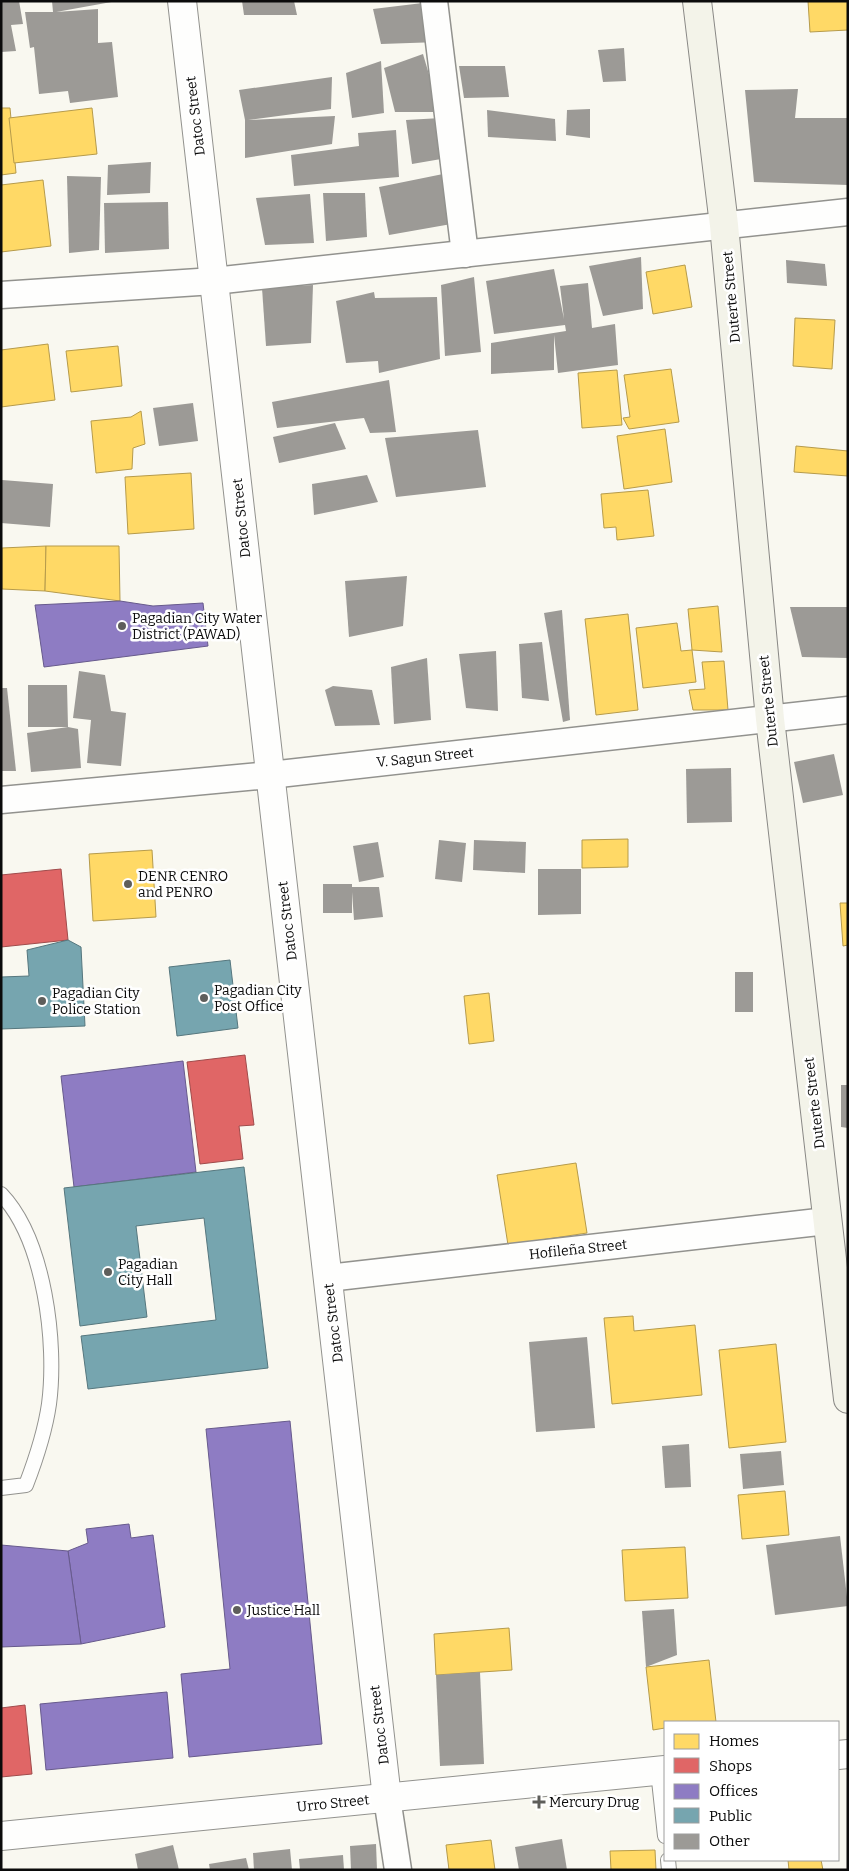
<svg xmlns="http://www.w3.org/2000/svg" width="849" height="1871" font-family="Bitter,serif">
<rect width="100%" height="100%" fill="#f9f8f0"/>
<g fill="#ffd966" stroke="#b69b4b">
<path d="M808,1H848V30L810,32Z"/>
<path d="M1,108H10L16,173L1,175Z"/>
<path d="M92,108L97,154L14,163L9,118Z"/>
<path d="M43,180L51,246L1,252V185Z"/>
<path d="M685,265L692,307L653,314L646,272Z"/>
<path d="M795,318L835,320L832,369L793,366Z"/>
<path d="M48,344L55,400L1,407V350Z"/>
<path d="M118,346L122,386L71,392L66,351Z"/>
<path d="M671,369L679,422L629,429L623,418L630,417L624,375Z"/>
<path d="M617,370L622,425L582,428L578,373Z"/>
<path d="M141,411L145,444L133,448L132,469L96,473L91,421L131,417Z"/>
<path d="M665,429L672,482L624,489L617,436Z"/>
<path d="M796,446L848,451V476L794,472Z"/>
<path d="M191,473L194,529L128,534L125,477Z"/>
<path d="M648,490L654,536L617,540L616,527L604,528L601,494Z"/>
<path d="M46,546L45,591L2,589V548Z"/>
<path d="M46,546H119L120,601L45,591Z"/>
<path d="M718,606L722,652L692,650L688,609Z"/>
<path d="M628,614L638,710L596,715L585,619Z"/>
<path d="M677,623L681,651L692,650L696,682L643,688L636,628Z"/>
<path d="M724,661L728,710H693L689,690L705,689L702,662Z"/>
<path d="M628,839V867L582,868V840Z"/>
<path d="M152,850L156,917L93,921L89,854Z"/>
<path d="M840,903H848V945L843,946Z"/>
<path d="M489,993L494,1041L469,1044L464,996Z"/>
<path d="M576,1163L587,1233L508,1245L497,1175Z"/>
<path d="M633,1316L634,1331L695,1325L702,1395L612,1404L604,1318Z"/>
<path d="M776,1344L786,1442L729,1448L719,1350Z"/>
<path d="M785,1491L789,1535L742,1539L738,1495Z"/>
<path d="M685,1547L688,1598L625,1601L622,1550Z"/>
<path d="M509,1628L512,1670L436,1675L434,1634Z"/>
<path d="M709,1660L716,1722H665V1728L653,1730L646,1667Z"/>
<path d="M491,1840L495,1870H449L446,1845Z"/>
<path d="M655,1850L656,1870H611L610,1851Z"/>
<path d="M788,1860H821L823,1870H789Z"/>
</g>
<g fill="#e06666" stroke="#a04b4b">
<path d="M61,869L68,940L1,947V875Z"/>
<path d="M245,1055L254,1125L239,1126L243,1159L200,1164L187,1062Z"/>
<path d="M25,1705L32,1774L1,1777V1708Z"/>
</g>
<g fill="#8e7cc3" stroke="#675a8c">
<path d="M120,601L153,606L203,603L208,646L44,667L35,605Z"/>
<path d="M183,1061L196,1172L74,1187L61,1076Z"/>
<path d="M290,1421L322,1744L189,1757L181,1674L230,1669L206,1429Z"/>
<path d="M129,1524L131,1538L153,1535L165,1627L81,1644L68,1551L88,1543L86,1529Z"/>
<path d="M1,1545L68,1551L81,1644L1,1647Z"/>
<path d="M167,1692L173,1758L46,1770L40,1704Z"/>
</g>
<g fill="#76a5af" stroke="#56777e">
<path d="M68,940L81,947L85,1026L1,1029V977L29,976L27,950Z"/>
<path d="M230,960L238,1028L177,1036L169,967Z"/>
<path d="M244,1167L268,1368L88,1389L81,1336L216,1320L204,1218L136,1226L147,1317L80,1326L64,1188Z"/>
</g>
<g fill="#9c9a96">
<path d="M1,1H19L23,24L11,25L16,51L1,52Z"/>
<path d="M52,1H117L56,12L98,9V43L112,42L118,97L70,103L68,91L39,94L34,47L30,48L25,12H53Z"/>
<path d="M242,1H294L297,15H244Z"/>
<path d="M431,2L439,42L381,44L373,9Z"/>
<path d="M624,48L626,81L603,82L598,50Z"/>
<path d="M423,54L440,112H395L384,68Z"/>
<path d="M381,61L384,113L352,118L346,73Z"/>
<path d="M459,66H505L509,97L464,98Z"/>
<path d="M332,77L331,109L248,120L335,116L332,144L245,158V120L239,90Z"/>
<path d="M798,89L795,118H848V185L754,182L745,90Z"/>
<path d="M590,109V138L566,135L567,110Z"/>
<path d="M487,110L555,119L556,141L488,137Z"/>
<path d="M441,118L447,158L412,164L406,120Z"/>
<path d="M396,130L399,177L294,186L291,155L359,146L358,133Z"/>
<path d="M151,162L150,193L107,195L108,165Z"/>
<path d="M448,173L457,223L389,235L379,187Z"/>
<path d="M67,176L101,177L99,250L69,253Z"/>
<path d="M323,193H365L367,237L326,241Z"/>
<path d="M310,194L314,243L265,245L256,198Z"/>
<path d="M168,202L169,249L105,253L104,203Z"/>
<path d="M641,257L643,309L603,316L589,266Z"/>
<path d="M786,260L825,264L827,286L787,283Z"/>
<path d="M554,269L564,319L560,286L588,283L592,328L615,324L618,365L558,373L554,335V370L491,374V343L566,331L565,325L494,334L486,281Z"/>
<path d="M474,277L481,352L445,356L441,285Z"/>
<path d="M313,285L311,343L266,346L262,288Z"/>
<path d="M374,292L375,298L437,297L440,359L379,373L378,361L346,363L336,301Z"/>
<path d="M389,380L396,432L370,433L364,418L277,428L272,402Z"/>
<path d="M193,403L198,441L159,446L153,408Z"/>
<path d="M335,423L346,449L279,463L273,437Z"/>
<path d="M478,430L486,487L396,497L385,438Z"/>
<path d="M367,475L378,502L314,515L312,484Z"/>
<path d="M2,480L53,484L50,527L1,523Z"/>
<path d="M407,576L403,626L349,637L345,581Z"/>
<path d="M790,607H848V658L802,657Z"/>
<path d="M562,610L570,720L563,722L544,613Z"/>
<path d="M542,642L549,701L522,698L519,644Z"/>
<path d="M496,651L498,711L466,708L459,654Z"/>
<path d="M427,658L431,720L394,724L391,667Z"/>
<path d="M79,671L105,675L111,711L126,713L121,766L87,763L91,720L73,718Z"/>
<path d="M28,685H67L68,727L78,729L81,768L31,772L27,733L68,727H28Z"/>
<path d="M333,686L372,690L380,725L335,726L325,690Z"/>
<path d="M1,688H7L16,771H1Z"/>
<path d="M834,754L843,795L803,803L794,762Z"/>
<path d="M731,768L732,822L687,823L686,769Z"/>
<path d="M439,840L466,843L462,882L435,879Z"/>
<path d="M474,840L526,842L525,873L473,870Z"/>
<path d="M378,842L384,877L359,882L353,846Z"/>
<path d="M538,869H581V914L538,915Z"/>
<path d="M323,884H352V887H379L383,917L354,920L352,892V913H323Z"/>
<rect x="735" y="972" width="18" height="40"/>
<path d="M841,1085H848V1128L841,1127Z"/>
<path d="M587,1337L595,1428L536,1432L529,1342Z"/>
<path d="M689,1444L691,1487L665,1488L662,1446Z"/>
<path d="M781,1451L784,1485L743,1489L740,1454Z"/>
<path d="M840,1536L848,1606L775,1615L766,1545Z"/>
<path d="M674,1609L677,1655L646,1667L642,1611Z"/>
<path d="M480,1672L484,1764L440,1766L436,1675Z"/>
<path d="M562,1839L567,1870H519L515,1847Z"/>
<path d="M376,1844L377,1870H351L350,1846Z"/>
<path d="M173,1845L179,1870H138L135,1854Z"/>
<path d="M290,1849L292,1870H254L253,1853Z"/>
<path d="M343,1855L344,1870H300L299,1859Z"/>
<path d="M246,1858L249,1870H210L209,1864Z"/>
</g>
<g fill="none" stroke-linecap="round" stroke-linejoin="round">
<g stroke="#92928e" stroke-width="16">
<g id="service">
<path d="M1,1194C45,1240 57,1344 49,1404C45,1432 36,1459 26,1485L1,1488"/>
<path d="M658,1771L665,1836"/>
<path d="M668,1860L669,1870"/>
</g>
</g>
<g stroke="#92928e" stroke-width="29">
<g id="minor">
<path d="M434,1L465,254"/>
<path d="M1,295L214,281L848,212"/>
<path d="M1,800L270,775L848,710"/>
<path d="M328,1278L827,1221"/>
<path d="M387,1798L398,1870"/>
</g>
</g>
<g stroke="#92928e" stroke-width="30">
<g id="tertiary">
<path d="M182,1L387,1798"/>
<path d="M838,1755L848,1754"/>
<path d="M1,1836L665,1770"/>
</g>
</g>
<g stroke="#898885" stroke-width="30">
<path id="secondary" d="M697,1L724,225L770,719L848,1399"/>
</g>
<use href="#service" stroke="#fefefd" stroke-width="14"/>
<use href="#minor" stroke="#fefefd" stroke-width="26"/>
<use href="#tertiary" stroke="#fefefd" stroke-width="28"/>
<use href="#secondary" stroke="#f3f3e9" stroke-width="28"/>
</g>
<g fill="#5e5e5b" stroke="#fff" stroke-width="2">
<circle cx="122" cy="626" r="5"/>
<circle cx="128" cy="884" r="5"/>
<circle cx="204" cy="998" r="5"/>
<circle cx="42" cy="1001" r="5"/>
<circle cx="108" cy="1272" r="5"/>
<circle cx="237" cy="1610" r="5"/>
<path d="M536.5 1794.5h5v5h5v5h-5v5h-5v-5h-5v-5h5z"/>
</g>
<g text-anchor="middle" stroke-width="5" stroke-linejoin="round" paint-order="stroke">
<g font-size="14" fill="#0b0b0b" stroke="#fff">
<text transform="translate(195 116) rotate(-97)" y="5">Datoc Street</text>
<text transform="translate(731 297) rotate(-95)" y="5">Duterte Street</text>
<text transform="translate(241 518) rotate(-96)" y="5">Datoc Street</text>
<text transform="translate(768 701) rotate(-96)" y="5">Duterte Street</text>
<text transform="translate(425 757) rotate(-6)" y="5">V. Sagun Street</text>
<text transform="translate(287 921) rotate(-97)" y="5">Datoc Street</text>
<text transform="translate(814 1103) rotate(-97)" y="5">Duterte Street</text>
<text transform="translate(578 1249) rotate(-6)" y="5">Hofileña Street</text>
<text transform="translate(333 1323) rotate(-97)" y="5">Datoc Street</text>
<text transform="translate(379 1725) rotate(-97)" y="5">Datoc Street</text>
<text transform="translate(333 1803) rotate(-6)" y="5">Urro Street</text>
</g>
<g font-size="14" fill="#0b0b0b" stroke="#fff" text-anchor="start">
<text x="132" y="623">Pagadian City Water<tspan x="132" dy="16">District (PAWAD)</tspan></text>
<text x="138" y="881">DENR CENRO<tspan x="138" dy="16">and PENRO</tspan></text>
<text x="214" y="995">Pagadian City<tspan x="214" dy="16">Post Office</tspan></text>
<text x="52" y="998">Pagadian City<tspan x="52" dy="16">Police Station</tspan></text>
<text x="118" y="1269">Pagadian<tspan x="118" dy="16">City Hall</tspan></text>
<text x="247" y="1615">Justice Hall</text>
<text x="549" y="1807">Mercury Drug</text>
</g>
</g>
<rect width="849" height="1871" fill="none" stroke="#0b0b0b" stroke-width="5"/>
<rect x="664" y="1721" width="175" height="140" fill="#ffffff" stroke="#9d9d9d"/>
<rect x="674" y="1734" width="25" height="15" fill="#ffd966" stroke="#9d9d9d"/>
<text x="709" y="1746" font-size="15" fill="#0b0b0b">Homes</text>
<rect x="674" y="1758" width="25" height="15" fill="#e06666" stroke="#9d9d9d"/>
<text x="709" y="1771" font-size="15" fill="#0b0b0b">Shops</text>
<rect x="674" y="1784" width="25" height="15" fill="#8e7cc3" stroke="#9d9d9d"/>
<text x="709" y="1796" font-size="15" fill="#0b0b0b">Offices</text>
<rect x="674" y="1808" width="25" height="15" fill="#76a5af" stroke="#9d9d9d"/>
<text x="709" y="1821" font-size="15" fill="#0b0b0b">Public</text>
<rect x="674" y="1834" width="25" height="15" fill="#9c9a96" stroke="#9d9d9d"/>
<text x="709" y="1846" font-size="15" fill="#0b0b0b">Other</text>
</svg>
